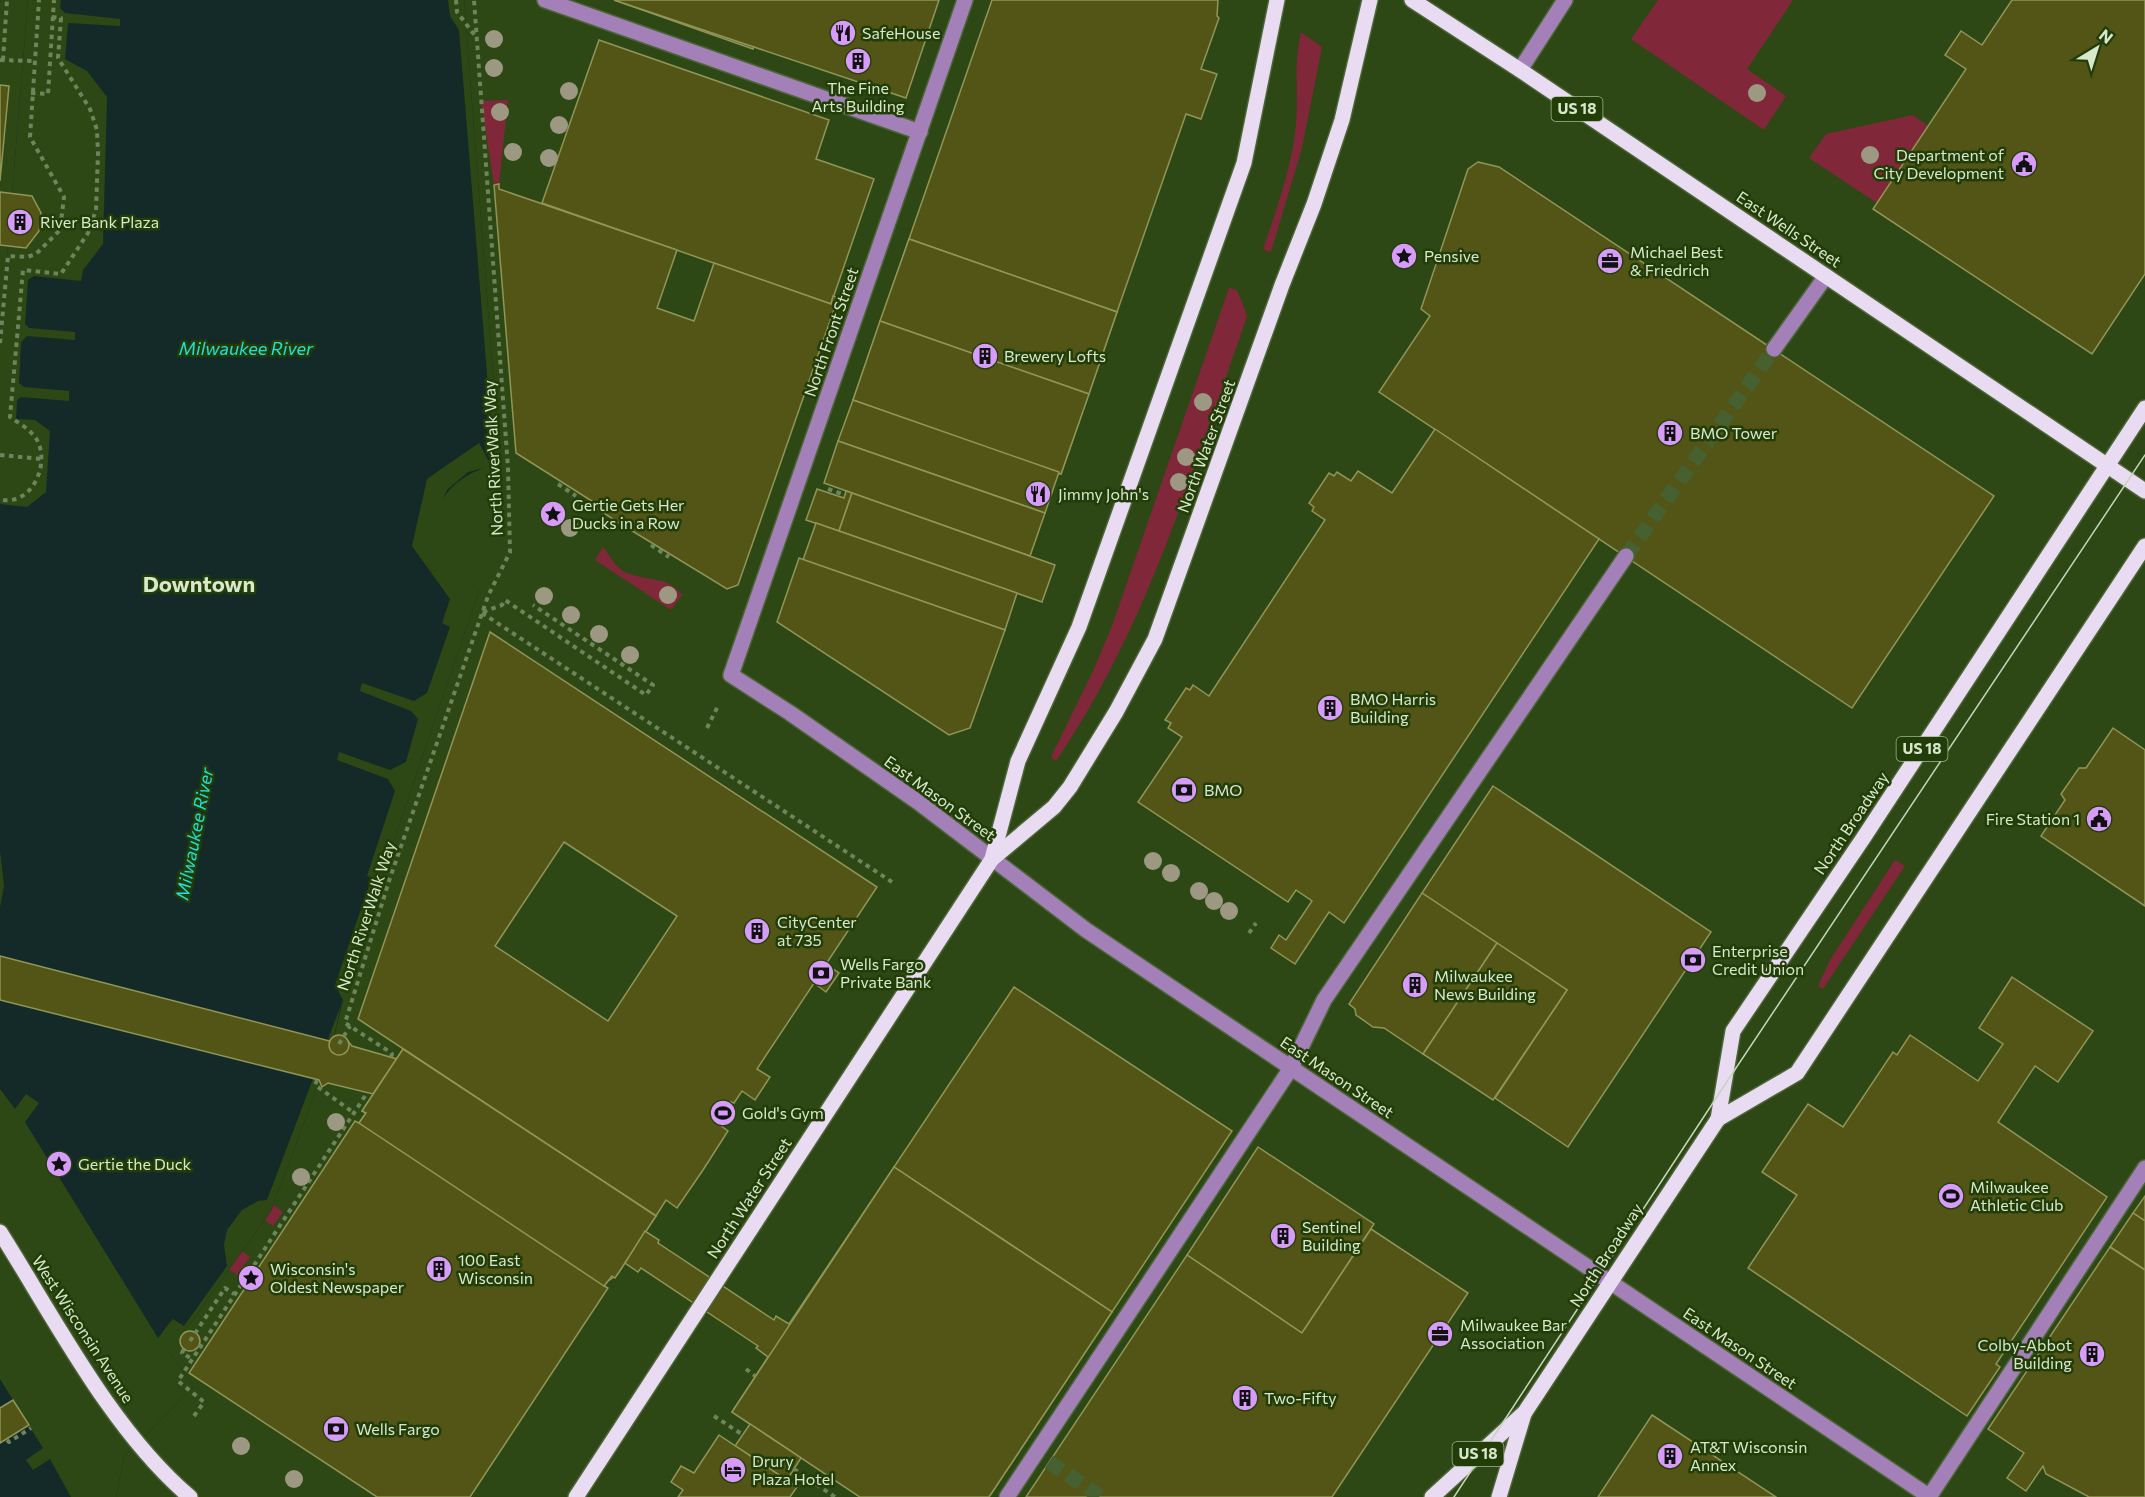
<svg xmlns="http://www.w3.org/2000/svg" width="2145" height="1497" font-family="Commissioner,sans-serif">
<rect width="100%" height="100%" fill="#2d4815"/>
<g fill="#802739">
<path d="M1658,0H1793L1747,69L1786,96L1764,130L1631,39Z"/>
<path d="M1301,32L1322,47L1302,148L1271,252L1263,249C1277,208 1292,167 1296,124C1299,91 1293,67 1301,32Z"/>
<path d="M508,100L499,184L494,185L481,101Z"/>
<path d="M1913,115L1928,126L1877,203L1809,158L1826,134Z"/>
<path d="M1229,288L1237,290L1247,315L1245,322C1192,472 1147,628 1056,761L1051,757L1093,671L1112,626Z"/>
<path d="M603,547C610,555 614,567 625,572C646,582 667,575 682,595L671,610L595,560Z"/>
<path d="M1895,860L1905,866L1823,989L1818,986L1830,960Z"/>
<path d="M267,1200L283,1212L273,1226L255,1213Z"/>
<path d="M232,1244L250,1257L237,1275L226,1267Z"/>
</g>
<path fill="#132a29" d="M28,0H464L500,464C455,471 418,510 443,556C451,570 466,581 479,591L382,875L375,876L371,880L335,985L343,1000L331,1050L271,1211L187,1328L173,1319L159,1338L194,1386L124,1457L116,1497H0V341Z"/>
<g fill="#2d4815">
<path d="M28,0H61L60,8L65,13L120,19V26L68,23L65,59L87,71L107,97L103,244L83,270L81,281L34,276L28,280L25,324L29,328L75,332V340L27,336L21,342L19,383L24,387L69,391V401L21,397L17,400L16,419L35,420L50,431L46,492L27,507L0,504V341Z"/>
<path d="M448,0H464L500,464L468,472L447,490L441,503L437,517L438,545L454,570L479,591L382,875L373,878L367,876L395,791L388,779L337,760L339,752L390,770L406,762L418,719L411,711L360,691L362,683L414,701L427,693L450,627L442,623L450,599L412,546L427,479L479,443L488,460H494L459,30L450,16Z"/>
<path d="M0,851L4,886L0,907Z"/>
<path d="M341,1005L331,1050L271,1211L187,1328L184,1326L227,1266L224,1245L227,1230L242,1210L258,1201L267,1200Z"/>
<path d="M0,1089L15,1109L26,1094L39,1103L25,1122L158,1338L171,1321L174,1323L163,1338L168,1346L167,1349L194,1386L124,1457L116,1497H71L50,1459L33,1470L26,1460L43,1448L0,1379Z"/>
</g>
<g fill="#525515" stroke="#909558" stroke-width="1.5" fill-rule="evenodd">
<path d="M614,0H770L753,49Z"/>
<path d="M614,0H939L906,98Z"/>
<path d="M992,0H1218L1217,16L1219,18L1201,69L1217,74L1201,119L1186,114L1117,312L909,239Z"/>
<path d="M2012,0H2145V274L2092,354L1873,209L1966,69L1945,55L1961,31L1982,45Z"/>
<path d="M599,40L829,120L816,159L874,179L831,304L542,203Z"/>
<path d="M0,85L9,86L0,181Z"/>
<path d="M1478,162L1499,167L1994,496L1852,708L1379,392L1430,316L1421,309L1468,169Z"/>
<path d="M499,184V189L677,250L657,308L694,321L714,263L831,304L833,296L838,298L738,585L727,589L616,521L593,506L595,503L516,453L494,185Z"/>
<path d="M0,192L32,196L41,213L39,231L26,248L0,245Z"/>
<path d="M909,239L1117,312L1061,474L853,400Z"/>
<path d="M909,239L1117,312L1089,394L880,321Z"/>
<path d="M880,321L1089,394L1061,474L853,400Z"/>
<path d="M853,400L1059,472L1045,513L838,441Z"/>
<path d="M1435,429L1599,539L1344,923L1329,912L1295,964L1271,948L1279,935L1286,940L1312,901L1296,890L1288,902L1138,802L1182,737L1168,728L1171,723L1165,720L1186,688L1190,690L1193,685L1209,696L1325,520L1312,511L1314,507L1309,503L1329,473L1334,476L1337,472L1351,481L1358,471L1392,493Z"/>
<path d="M838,441L1045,513L1030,556L824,483Z"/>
<path d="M817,489L844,498L846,491L852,493L839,531L806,520Z"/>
<path d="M852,493L1055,565L1042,602L839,531Z"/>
<path d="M816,523L1017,593L1005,630L803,560Z"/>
<path d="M799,558L1005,630L970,728L949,735L777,622Z"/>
<path d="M490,632L877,887L826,964L839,973L826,992L814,983L757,1069L770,1077L755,1100L742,1091L734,1103L731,1102L717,1123L728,1131L703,1170L677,1208L666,1200L656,1216L358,1019ZM564,842L677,916L608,1021L495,946Z"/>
<path d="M2113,728L2145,750V906L2041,836L2065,800L2061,794L2079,768H2086Z"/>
<path d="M1493,786L1711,932L1568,1147L1495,1098L1567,990L1422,893Z"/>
<path d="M1422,893L1497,943L1423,1054L1384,1028L1373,1027L1356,1015L1355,1009L1349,1004Z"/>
<path d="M1497,943L1567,990L1493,1100L1423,1054Z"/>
<path d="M0,956L341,1044L347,1040L352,1046L397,1059L373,1094L328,1083L322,1087L319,1080L0,1000Z"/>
<path d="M2012,977L2093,1031L2058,1082L2035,1066L1998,1122L2107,1197L1996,1364L2000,1367L1967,1416L1748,1268L1797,1195L1762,1172L1808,1104L1843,1127L1893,1052L1897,1055L1910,1035L1978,1081L2003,1044L1979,1028Z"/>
<path d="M1014,987L1232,1131L1112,1312L894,1167Z"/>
<circle cx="339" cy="1045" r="10"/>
<path d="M403,1049L656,1216L617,1275L608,1281L604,1286L608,1288L470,1497H377L189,1373L355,1121L359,1123L366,1113L362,1111Z"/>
<path d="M403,1049L656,1216L615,1278L612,1276L604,1286L359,1123L366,1113L362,1111Z"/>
<path d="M1258,1147L1374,1224L1302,1333L1187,1255Z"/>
<path d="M894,1167L1112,1312L989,1497H860L732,1412L768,1357L756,1348L758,1346L641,1268L638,1272L625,1263L645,1231L659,1240L658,1243L774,1320L776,1316L789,1324Z"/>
<path d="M894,1167L1112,1312L989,1497H860L732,1412Z"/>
<path d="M2145,1196V1221L2133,1213Z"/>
<path d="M2133,1213L2145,1221V1270L2110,1247Z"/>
<path d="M1371,1229L1468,1293L1332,1497H1026L1187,1255L1302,1333Z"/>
<path d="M2110,1247L2145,1270V1497H2089L2046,1474L2043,1466L2026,1491L2007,1478L2024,1453L1988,1429Z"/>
<circle cx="190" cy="1341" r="10"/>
<path d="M13,1400L29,1425L0,1443V1408Z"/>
<path d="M1652,1415L1776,1497H1598Z"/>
<path d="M750,1424L801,1458L787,1480L735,1446Z"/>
<path d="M719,1435L797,1487L790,1497H678L683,1490L671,1482L681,1466L694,1473Z"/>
</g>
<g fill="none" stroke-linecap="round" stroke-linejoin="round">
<g stroke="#466030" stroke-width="15" stroke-dasharray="15 8" stroke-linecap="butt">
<path d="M1626,556L1774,349"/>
<path d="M1049,1462L1101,1497"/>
</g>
<g stroke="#4c6536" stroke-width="18">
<g id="minor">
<path d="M545,0L920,132"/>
<path d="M965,0L731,675L790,713L918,802L1086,930L1930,1497"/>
<path d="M1520,70L1565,0"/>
<path d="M1774,349L1826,276"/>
<path d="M1007,1497L1291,1068L1324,1000L1626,556"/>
<path d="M1929,1497L2145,1168"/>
</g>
</g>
<g stroke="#4c6536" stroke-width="18">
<g id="major">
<path d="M1412,0L1520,70L2145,491"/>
<path d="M992,859L1018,761L1079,627L1244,163L1277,0"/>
<path d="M1718,1119L1797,1073L2145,546"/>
<path d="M0,1232C55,1319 112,1431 190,1497"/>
<path d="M576,1497L992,859L1054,807L1070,787L1116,712L1155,639L1282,285L1314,204L1342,120L1370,0"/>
<path d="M1432,1497L1525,1412L1718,1119L1733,1031L1864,837L2145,408"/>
<path d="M1499,1497L1524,1414"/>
</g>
</g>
<g stroke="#6e855b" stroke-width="4" stroke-dasharray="4.5 4.5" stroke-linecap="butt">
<path d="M456,0L457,12L476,37"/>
<path d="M0,60L33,61"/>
<path d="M3,60L7,0"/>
<path d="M31,93L48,94L54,0"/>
<path d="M0,343L8,256L27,257L36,254L60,230L64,197L30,137L39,0"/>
<path d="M0,455L42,459"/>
<path d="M558,484L576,496"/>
<path d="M828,489L845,495"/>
<path d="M3,500C32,504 49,466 38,442C33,431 20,424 10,417L23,270L61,274L88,233L96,210L98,153L97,130L90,109L58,58L61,18L52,17"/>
<path d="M651,545L669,557"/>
<path d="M483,612L502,605L505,600L646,695L653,685L533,605"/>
<path d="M482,613L892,882"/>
<path d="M707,728L718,706"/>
<path d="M1249,933L1256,923"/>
<path d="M339,1044L350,1026"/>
<path d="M391,1057L392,1054L390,1052L345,1023L389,881L488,596L510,552L508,468L474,0"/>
<path d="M317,1080L315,1085L354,1113"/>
<path d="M190,1341L225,1288L234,1294"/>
<path d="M184,1349L182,1353L192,1359"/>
<path d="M746,1369L755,1376"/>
<path d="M194,1416L204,1402L178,1381L367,1093"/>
<path d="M714,1416L743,1435"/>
<path d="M7,1440L9,1442L31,1428"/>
<path d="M794,1469L835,1497"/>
</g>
<use href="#minor" stroke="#a480b9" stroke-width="15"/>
<use href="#major" stroke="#e9dbf2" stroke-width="15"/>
<path stroke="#c4d6b7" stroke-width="1.5" d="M1454,1497L1726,1083L2145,455"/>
</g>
<g fill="#9d9882">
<circle cx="494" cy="39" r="9"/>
<circle cx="494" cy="68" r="9"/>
<circle cx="569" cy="91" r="9"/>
<circle cx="1757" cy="93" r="9"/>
<circle cx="500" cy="112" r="9"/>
<circle cx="559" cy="125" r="9"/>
<circle cx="513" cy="152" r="9"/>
<circle cx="1870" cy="155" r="9"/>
<circle cx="549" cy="158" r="9"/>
<circle cx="1203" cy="402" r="9"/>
<circle cx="1186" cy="457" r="9"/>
<circle cx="1179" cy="482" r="9"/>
<circle cx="570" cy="528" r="9"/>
<circle cx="668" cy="595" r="9"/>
<circle cx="544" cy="596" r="9"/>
<circle cx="571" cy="615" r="9"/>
<circle cx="599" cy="634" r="9"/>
<circle cx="630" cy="655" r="9"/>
<circle cx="1153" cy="861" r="9"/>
<circle cx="1171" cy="873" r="9"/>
<circle cx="1199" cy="891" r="9"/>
<circle cx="1214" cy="901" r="9"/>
<circle cx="1229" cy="911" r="9"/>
<circle cx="336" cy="1122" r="9"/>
<circle cx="301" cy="1177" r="9"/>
<circle cx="241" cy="1446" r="9"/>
<circle cx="294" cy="1479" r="9"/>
</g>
<defs>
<g id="restaurant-disc" transform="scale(1.35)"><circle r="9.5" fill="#d79bf9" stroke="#233d08"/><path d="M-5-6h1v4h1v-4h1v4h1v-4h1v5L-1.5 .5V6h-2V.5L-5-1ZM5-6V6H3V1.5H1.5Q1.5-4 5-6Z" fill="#111"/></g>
<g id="building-disc" transform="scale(1.35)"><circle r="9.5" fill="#d79bf9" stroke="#233d08"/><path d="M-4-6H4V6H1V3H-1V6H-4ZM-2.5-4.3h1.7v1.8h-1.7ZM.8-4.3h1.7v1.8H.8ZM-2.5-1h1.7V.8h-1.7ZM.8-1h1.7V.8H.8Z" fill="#111"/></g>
<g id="civic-disc" transform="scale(1.35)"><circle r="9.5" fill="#d79bf9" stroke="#233d08"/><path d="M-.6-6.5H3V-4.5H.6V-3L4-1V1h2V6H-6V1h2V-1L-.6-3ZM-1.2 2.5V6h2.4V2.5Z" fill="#111"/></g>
<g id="sight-disc" transform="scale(1.35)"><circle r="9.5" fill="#d79bf9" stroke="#233d08"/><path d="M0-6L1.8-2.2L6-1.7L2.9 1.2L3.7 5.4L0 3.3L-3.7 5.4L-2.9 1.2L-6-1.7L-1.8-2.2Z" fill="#111"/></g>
<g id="office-disc" transform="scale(1.35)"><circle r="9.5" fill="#d79bf9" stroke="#233d08"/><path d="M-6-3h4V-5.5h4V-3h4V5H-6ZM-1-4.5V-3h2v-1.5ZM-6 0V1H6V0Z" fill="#111"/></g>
<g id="bank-disc" transform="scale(1.35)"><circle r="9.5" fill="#d79bf9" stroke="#233d08"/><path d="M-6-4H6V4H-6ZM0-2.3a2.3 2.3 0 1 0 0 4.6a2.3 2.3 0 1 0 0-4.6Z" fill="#111"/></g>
<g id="stadium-disc" transform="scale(1.35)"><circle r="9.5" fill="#d79bf9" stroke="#233d08"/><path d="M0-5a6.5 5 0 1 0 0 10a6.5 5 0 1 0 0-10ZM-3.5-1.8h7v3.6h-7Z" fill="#111"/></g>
<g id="hotel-disc" transform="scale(1.35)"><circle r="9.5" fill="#d79bf9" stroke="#233d08"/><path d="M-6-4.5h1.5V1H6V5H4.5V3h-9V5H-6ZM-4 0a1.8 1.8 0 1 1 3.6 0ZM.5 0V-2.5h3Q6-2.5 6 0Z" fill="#111"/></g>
</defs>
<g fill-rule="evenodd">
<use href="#restaurant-disc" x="843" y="33"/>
<use href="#building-disc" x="858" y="61"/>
<use href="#civic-disc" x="2024" y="164"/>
<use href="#building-disc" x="20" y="222"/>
<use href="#sight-disc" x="1404" y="256"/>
<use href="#office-disc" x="1610" y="261"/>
<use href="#building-disc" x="985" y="356"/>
<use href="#building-disc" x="1670" y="433"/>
<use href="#restaurant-disc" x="1038" y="494"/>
<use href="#sight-disc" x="553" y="514"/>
<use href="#building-disc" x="1330" y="708"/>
<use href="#bank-disc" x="1184" y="790"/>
<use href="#civic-disc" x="2099" y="819"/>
<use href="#building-disc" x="757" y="931"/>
<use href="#bank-disc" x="1693" y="960"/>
<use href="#bank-disc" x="821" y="973"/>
<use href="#building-disc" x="1415" y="985"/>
<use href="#stadium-disc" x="723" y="1113"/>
<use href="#sight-disc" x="59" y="1164"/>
<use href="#stadium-disc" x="1951" y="1196"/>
<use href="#building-disc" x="1283" y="1236"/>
<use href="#building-disc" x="439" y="1269"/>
<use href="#sight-disc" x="251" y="1278"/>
<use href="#office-disc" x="1440" y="1334"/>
<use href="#building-disc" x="2092" y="1354"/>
<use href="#building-disc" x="1245" y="1398"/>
<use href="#bank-disc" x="336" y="1429"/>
<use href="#building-disc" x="1670" y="1456"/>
<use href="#hotel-disc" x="733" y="1470"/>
</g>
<g text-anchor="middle" stroke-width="5" stroke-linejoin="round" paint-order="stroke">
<g fill="#233d08" stroke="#a1b591" stroke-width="1.5">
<rect x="1551.5" y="97" width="51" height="24" rx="4.5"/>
<rect x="1896.5" y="737" width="51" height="24" rx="4.5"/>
<rect x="1452.5" y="1442" width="51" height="24" rx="4.5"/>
</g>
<g font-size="15" font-weight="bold" fill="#d7e8cc">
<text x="1577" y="114">US 18</text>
<text x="1922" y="754">US 18</text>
<text x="1478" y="1459">US 18</text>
</g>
<g font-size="16" fill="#d7e8cc" stroke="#233d08" text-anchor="start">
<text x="862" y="39">SafeHouse</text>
<text x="858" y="94" text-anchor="middle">The Fine<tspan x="858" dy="18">Arts Building</tspan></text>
<text x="2004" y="161" text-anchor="end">Department of<tspan x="2004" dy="18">City Development</tspan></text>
<text x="40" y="228">River Bank Plaza</text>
<text x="1630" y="258">Michael Best<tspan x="1630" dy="18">&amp; Friedrich</tspan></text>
<text x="1424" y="262">Pensive</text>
<text x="1004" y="362">Brewery Lofts</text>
<text x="1690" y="439">BMO Tower</text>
<text x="1058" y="500">Jimmy John's</text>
<text x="572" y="511">Gertie Gets Her<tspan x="572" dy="18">Ducks in a Row</tspan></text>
<text x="1350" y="705">BMO Harris<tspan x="1350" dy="18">Building</tspan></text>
<text x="1204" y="796">BMO</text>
<text x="2080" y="825" text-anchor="end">Fire Station 1</text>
<text x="777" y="928">CityCenter<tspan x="777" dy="18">at 735</tspan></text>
<text x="1712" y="957">Enterprise<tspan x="1712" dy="18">Credit Union</tspan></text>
<text x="840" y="970">Wells Fargo<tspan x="840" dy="18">Private Bank</tspan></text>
<text x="1434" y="982">Milwaukee<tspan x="1434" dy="18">News Building</tspan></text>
<text x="742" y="1119">Gold's Gym</text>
<text x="78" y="1170">Gertie the Duck</text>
<text x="1970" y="1193">Milwaukee<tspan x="1970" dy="18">Athletic Club</tspan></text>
<text x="1302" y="1233">Sentinel<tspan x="1302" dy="18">Building</tspan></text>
<text x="458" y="1266">100 East<tspan x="458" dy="18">Wisconsin</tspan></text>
<text x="270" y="1275">Wisconsin's<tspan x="270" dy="18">Oldest Newspaper</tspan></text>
<text x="1460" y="1331">Milwaukee Bar<tspan x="1460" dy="18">Association</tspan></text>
<text x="2072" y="1351" text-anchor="end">Colby-Abbot<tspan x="2072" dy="18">Building</tspan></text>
<text x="1264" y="1404">Two-Fifty</text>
<text x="356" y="1435">Wells Fargo</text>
<text x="1690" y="1453">AT&amp;T Wisconsin<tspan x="1690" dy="18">Annex</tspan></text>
<text x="752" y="1467">Drury<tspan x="752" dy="18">Plaza Hotel</tspan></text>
</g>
<g font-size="16" fill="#d7e8cc" stroke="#233d08">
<text transform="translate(1789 229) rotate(34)" y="6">East Wells Street</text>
<text transform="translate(831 332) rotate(-71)" y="6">North Front Street</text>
<text transform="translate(1206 446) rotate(-70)" y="6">North Water Street</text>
<text transform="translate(493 458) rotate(-93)" y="6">North RiverWalk Way</text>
<text transform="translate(940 798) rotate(36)" y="6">East Mason Street</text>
<text transform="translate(1851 823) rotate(-56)" y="6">North Broadway</text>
<text transform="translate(366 916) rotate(-72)" y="6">North RiverWalk Way</text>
<text transform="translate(1337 1077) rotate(34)" y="6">East Mason Street</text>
<text transform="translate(749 1198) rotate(-57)" y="6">North Water Street</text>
<text transform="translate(1606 1255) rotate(-57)" y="6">North Broadway</text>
<text transform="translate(83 1329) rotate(57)" y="6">West Wisconsin Avenue</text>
<text transform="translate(1740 1348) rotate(34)" y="6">East Mason Street</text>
</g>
<g font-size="18" font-style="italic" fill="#1ee0dc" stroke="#233d08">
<text x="246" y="355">Milwaukee River</text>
<text transform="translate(195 834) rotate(-79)" y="6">Milwaukee River</text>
</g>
<g font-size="22" font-weight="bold" fill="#d7e8cc" stroke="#233d08">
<text x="199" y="592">Downtown</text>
</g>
</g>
<g transform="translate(2097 48) rotate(38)" stroke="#233d08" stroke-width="4.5" paint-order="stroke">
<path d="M0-4.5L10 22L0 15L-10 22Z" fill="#d7e8cc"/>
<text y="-9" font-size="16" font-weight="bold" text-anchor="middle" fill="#d7e8cc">N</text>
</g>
</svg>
